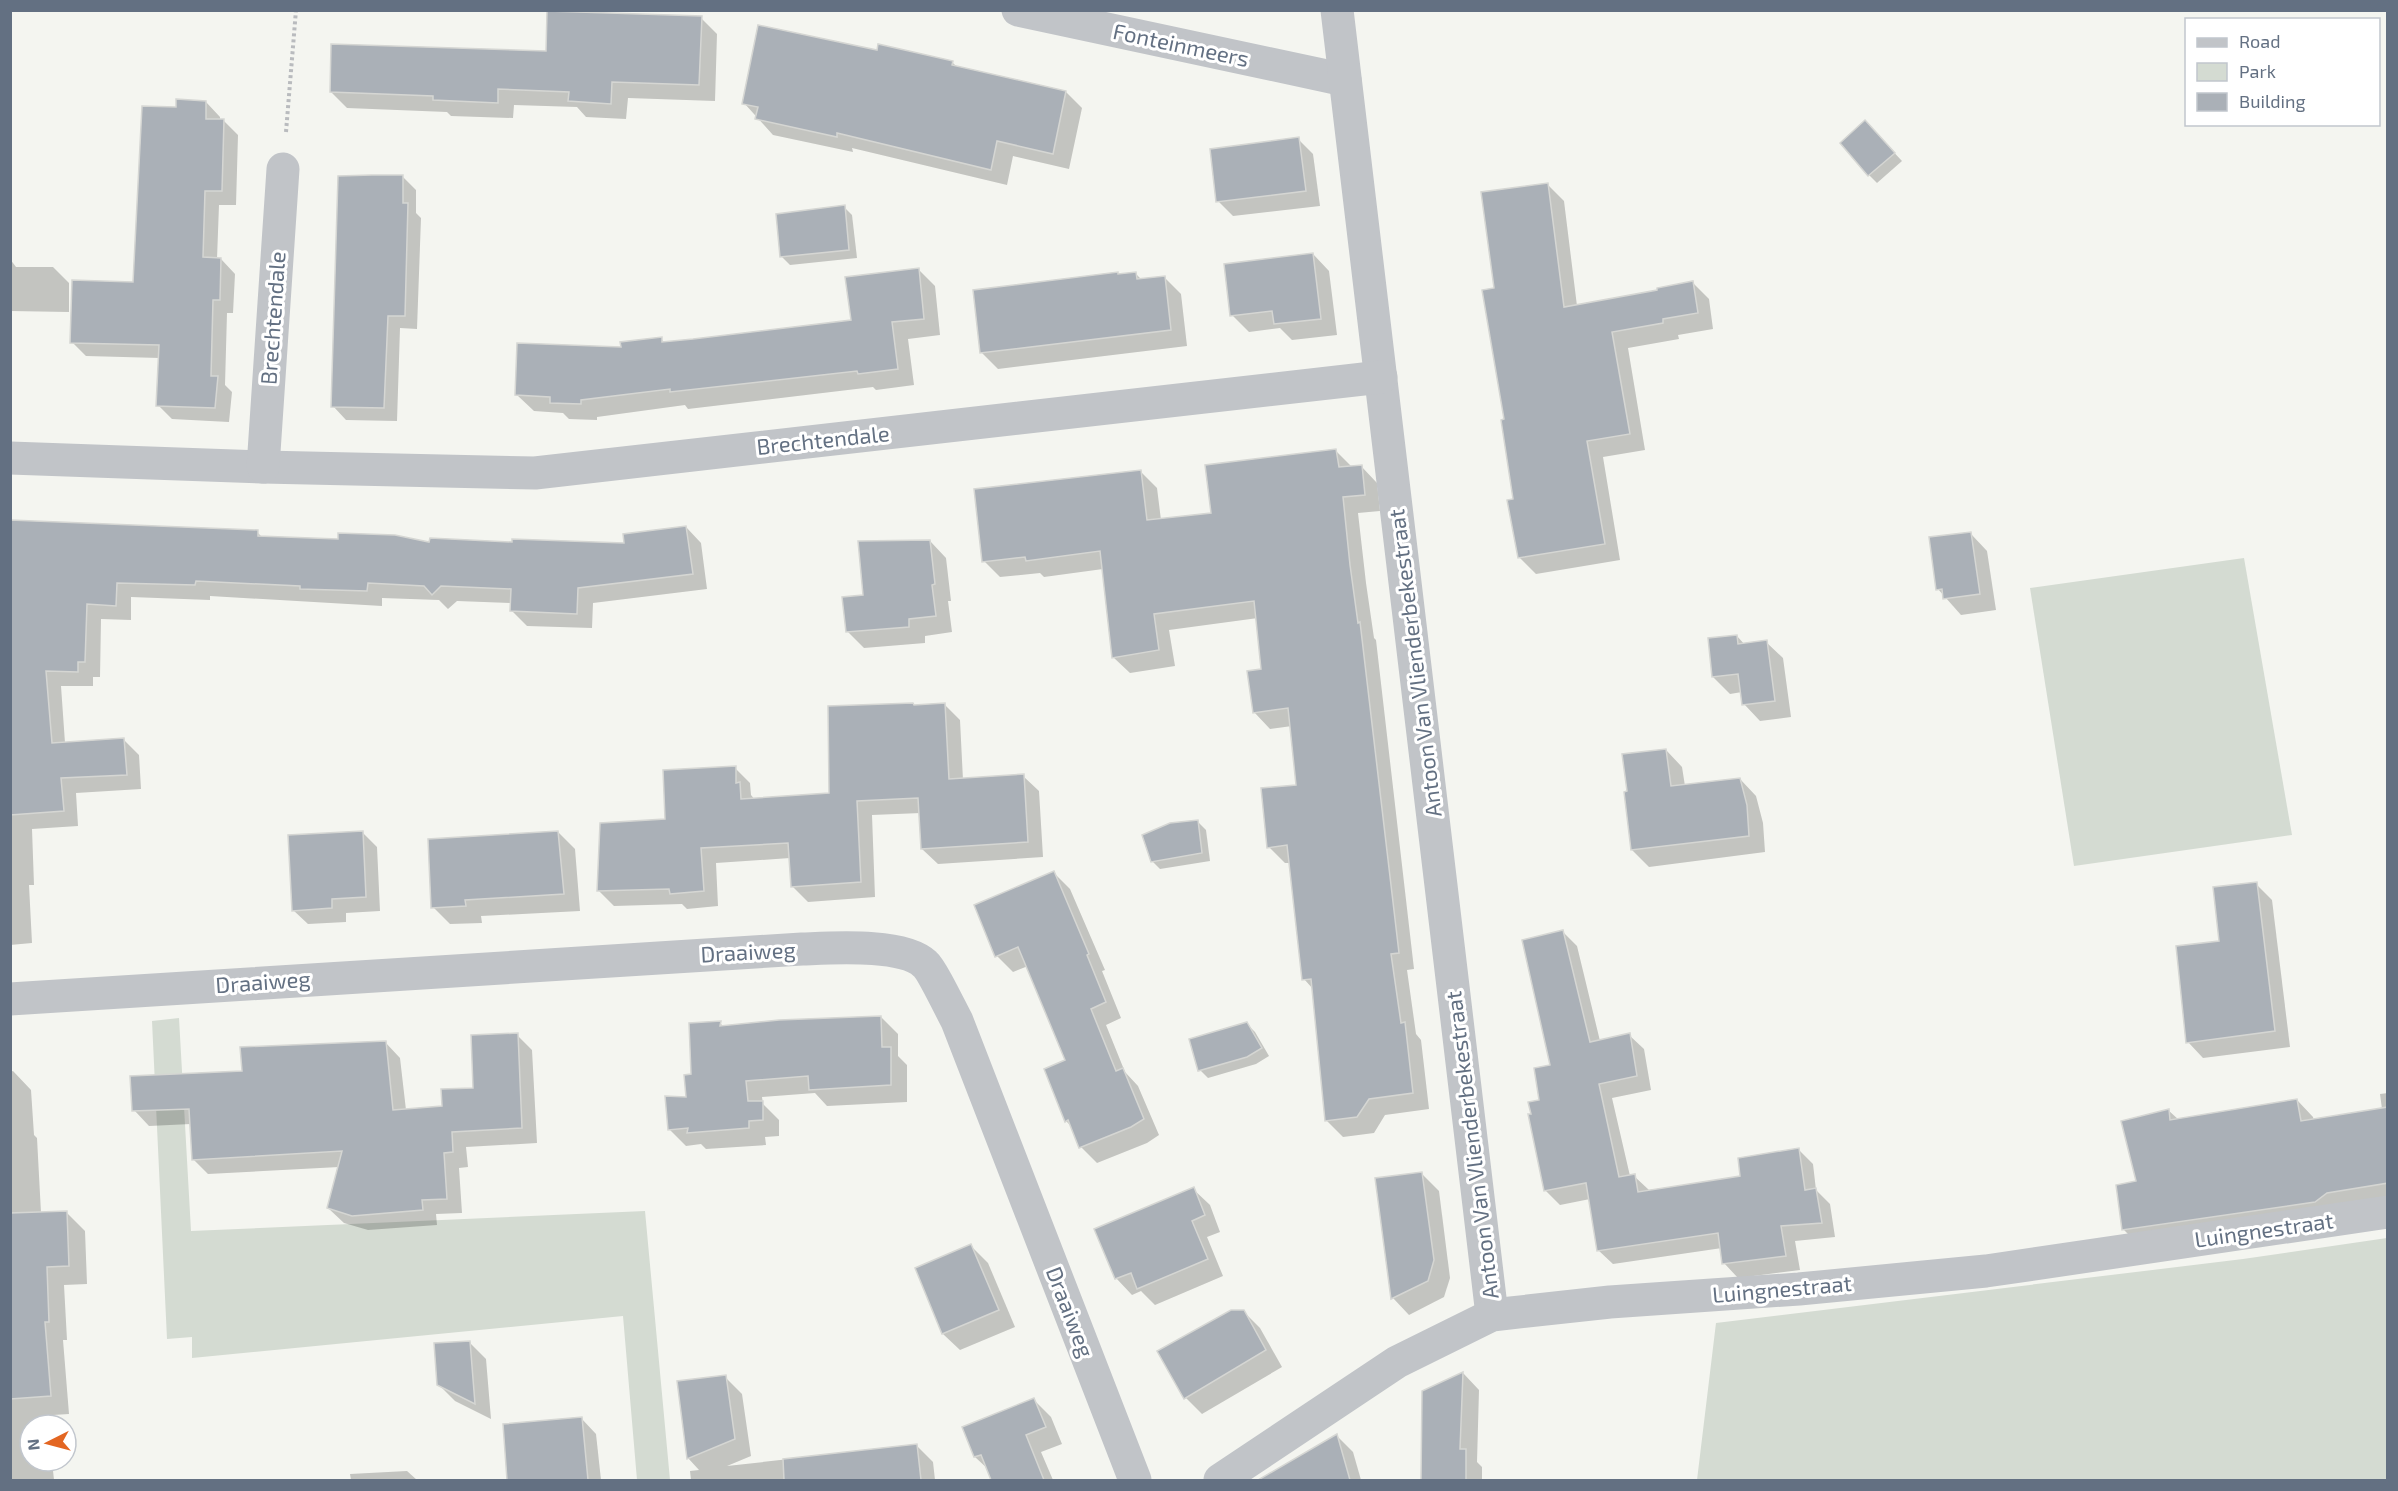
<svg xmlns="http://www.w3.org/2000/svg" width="2398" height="1491" font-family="'Exo 2',sans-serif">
<rect width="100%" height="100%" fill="#f4f5f0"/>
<g fill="#d4dbd2">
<path d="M2244,558L2292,835L2074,866L2030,588Z"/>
<path d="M179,1018L191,1231L645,1211L670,1480H637L623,1316L192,1358V1337L167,1339L152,1021Z"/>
<path d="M2387,1238V1480H1697L1716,1323L2243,1259Z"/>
</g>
<g fill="#0003">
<path d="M701,18L717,34L715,101L628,98L626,119L586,117L577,107L514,105L513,118L451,116L447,112L347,108L331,92L548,52Z"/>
<path d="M952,62L958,68L1066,92L1082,108L1069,169L1013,156L1007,185L852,148L853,152L773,135L744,103Z"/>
<path d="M206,102L220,117V121H224L238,135L236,205H219L217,259H221L235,274L233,313H227L225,385L232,392L229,422L172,419L158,405L160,358L86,356L72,342L134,283L177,109Z"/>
<path d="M1873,130L1902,161L1877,183L1869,175Z"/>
<path d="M1298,139L1313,154L1320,206L1233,216L1218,201Z"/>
<path d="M403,177L416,190V213L421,218L417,329L400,328L397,421L346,420L333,406Z"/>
<path d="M1548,185L1564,201L1577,306L1659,291L1692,282L1709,299L1713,329L1678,335L1679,339L1628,348L1645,450L1603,457L1620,560L1536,574L1519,557L1495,289Z"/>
<path d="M844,207L852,215L857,258L790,265L782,257Z"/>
<path d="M1313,254L1329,271L1337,335L1292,340L1280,328L1249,332L1232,315Z"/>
<path d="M10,259L16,267H53L69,283V312L10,311Z"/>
<path d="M918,269L935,286L940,335L908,339L914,385L876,390L873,387L688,409L685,405L597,417V420L569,419L563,413L534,411L517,395L623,349L661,339L665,343L852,321Z"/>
<path d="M1135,273L1142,280L1164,277L1181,294L1187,346L998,369L981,352Z"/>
<path d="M1336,451L1352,467L1361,466L1377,483L1380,511L1358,513L1366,583L1374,638L1376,640L1414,969L1407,970L1416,1034L1421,1040L1429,1109L1385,1115L1374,1133L1343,1137L1327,1121L1313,989L1304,979L1290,863H1285L1269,847L1298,786L1292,726L1270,729L1254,712L1263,670L1258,618L1169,630L1175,666L1130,673L1113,657L1103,569L1044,577L1040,573L1000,577L984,561L1141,472L1157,488L1161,520L1212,515Z"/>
<path d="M10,522L257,532L263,538L430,543L626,545L686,527L701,543L707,589L593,603L592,628L527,626L511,610V603L457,601L448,609L439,600L382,598V606L210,596V600L131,597V620L101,619L100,677H93V686H61L65,743L124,740L139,755L141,789L76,793L78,826L32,829L34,885H29L32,943L10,945Z"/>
<path d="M1971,534L1987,551L1996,610L1961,615L1938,589Z"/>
<path d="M930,541L946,558L951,601H948L952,632L925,636V643L864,648L847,631Z"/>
<path d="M1737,636L1745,645L1766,642L1783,658L1791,717L1760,721L1744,704L1742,692L1730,694L1713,677Z"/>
<path d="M945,705L960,720L963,780L1023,776L1039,791L1043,857L938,864L922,849L921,813L872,815L875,897L808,902L792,886L790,858L716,863L718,906L687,909L682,904L614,906L599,891L667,820L735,768L750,783L751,795L755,800L831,795Z"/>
<path d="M1666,750L1682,767L1685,786L1740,779L1756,796L1763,823L1765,852L1649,867L1632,850Z"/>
<path d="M1198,822L1206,830L1210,861L1160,869L1152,861Z"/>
<path d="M362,832L377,847L380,911L346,913V922L308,924L293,910Z"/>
<path d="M558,832L575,849L580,911L481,916L482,923L450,924L433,907Z"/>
<path d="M1054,873L1070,889L1105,970L1102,971L1121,1018L1106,1025L1125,1072L1138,1086L1159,1135L1147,1143L1097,1163L1081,1147L1073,1128L1066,1121L1067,1061L1028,966L1013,972L997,956Z"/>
<path d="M2256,884L2272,900L2290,1047L2203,1058L2188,1042L2221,942Z"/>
<path d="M1563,932L1577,946L1600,1041L1629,1035L1644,1049L1651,1090L1612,1098L1630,1176H1634L1649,1190L1742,1177L1798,1149L1813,1164L1816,1190L1830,1204L1835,1237L1795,1241L1800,1270L1738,1278L1724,1263L1722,1248L1613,1264L1598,1250L1590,1199L1560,1205L1545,1190L1532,1115L1540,1102L1551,1066Z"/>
<path d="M881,1017L898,1034V1056L907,1065V1102L827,1106L815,1093L762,1097L763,1104L779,1120V1136L765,1137L766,1145L706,1149L701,1144L686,1146L669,1129L687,1099L693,1075L720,1023L724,1027Z"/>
<path d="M1247,1024L1255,1032L1269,1056L1256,1064L1208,1078L1200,1070Z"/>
<path d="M517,1035L532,1050L537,1143L466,1147L468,1167L459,1168L462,1213L436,1214L437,1225L368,1230L344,1223L328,1208L339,1167L208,1174L193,1159L191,1124L149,1126L134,1110L244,1072L385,1042L400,1058L406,1110L444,1107L475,1089Z"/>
<path d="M13,1071L31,1090L34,1135L37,1138L41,1213L66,1212L85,1231L87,1284L64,1285L67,1340H63L69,1414L53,1415V1425H30V1461H52L54,1480H10V1072Z"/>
<path d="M2388,1093V1202L2139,1245L2123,1229L2138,1182L2168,1110L2179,1120L2297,1100L2313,1117L2314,1121L2382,1109L2380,1094Z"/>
<path d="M1422,1174L1439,1191L1450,1278L1444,1297L1409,1315L1393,1298L1377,1179Z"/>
<path d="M1193,1189L1210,1205L1220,1232L1207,1237L1223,1276L1155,1305L1141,1291L1132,1295L1116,1278Z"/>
<path d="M971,1246L988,1263L1015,1327L960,1350L943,1334Z"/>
<path d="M1243,1311L1260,1328L1282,1367L1202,1414L1186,1398Z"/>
<path d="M469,1342L486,1359L491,1419L455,1401L438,1384Z"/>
<path d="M1463,1373L1479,1390L1477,1462L1482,1467V1480H1422L1423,1392Z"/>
<path d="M725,1377L742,1394L751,1456L727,1466L916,1445L933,1462L935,1480H691L690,1471L699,1470L688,1458Z"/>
<path d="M1034,1400L1051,1417L1062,1444L1041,1452L1053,1480H993L989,1470L975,1457L964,1428Z"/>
<path d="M581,1418L596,1434L601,1480H508L505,1425Z"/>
<path d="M1337,1436L1353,1452L1361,1480H1293L1289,1464Z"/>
<path d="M407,1471L417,1480H351L350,1474Z"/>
</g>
<g fill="#aab0b7" stroke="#d5d6d3" stroke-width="1.5">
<path d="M547,11L702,16L699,85L612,82L611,104L568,101L569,92L498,89V103L433,100V96L330,92L331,44L546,51Z"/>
<path d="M758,25L877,50L878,44L953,61L952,65L1066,91L1053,154L997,141L991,170L837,133V137L755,119L758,107L742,104Z"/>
<path d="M176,99L206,101V119H224L222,191H205L203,257L221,258L220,300H213L211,376H218L215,408L156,406L159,345L70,343L72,280L133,282L142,106L176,107Z"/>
<path d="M1865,120L1895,153L1868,176L1840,143Z"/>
<path d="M1299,137L1306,191L1216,202L1210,149Z"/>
<path d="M372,175H403V203H408L405,316H388L384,408L331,407L338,176Z"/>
<path d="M1548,183L1564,307L1657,290V288L1693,281L1698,313L1663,319V323L1612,332L1630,434L1587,441L1605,544L1518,558L1507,500L1513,499L1501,420L1504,419L1482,290L1494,288L1481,192Z"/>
<path d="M845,205L849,250L780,257L776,214Z"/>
<path d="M1313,253L1321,319L1274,324L1272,311L1230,316L1224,264Z"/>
<path d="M919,268L924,319L892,322L898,369L858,374L857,371L670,392V389L581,400V404L550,403V397L515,395L517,343L621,347L620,342L662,337V342L693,339L851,320L845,277Z"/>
<path d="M1118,272V274L1136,272L1137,279L1165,276L1171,330L980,353L973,290Z"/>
<path d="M1336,449L1339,467L1362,465L1365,495L1343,497L1350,565L1358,623L1360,622L1399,953L1391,954L1401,1023L1405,1022L1413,1093L1369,1099L1357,1117L1325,1121L1311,979L1302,980L1287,845L1267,848L1261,788L1296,785L1288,708L1253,713L1247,671L1261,669L1254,601L1154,614L1159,650L1112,658L1100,551L1026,561L1025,557L982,562L974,489L1141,470L1147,520L1211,513L1205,465Z"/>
<path d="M10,520L258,530V536L338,539V533L395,535L429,542L430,538L512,542V539L624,543L623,534L686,526L693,574L578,588L577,614L510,611L511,589L441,586L432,595L424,586L368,583L367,591L300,589V586L196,581L195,585L117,583L116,606L87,604L85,662H78V672L46,671L52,743L124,738L127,775L61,778L64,811L10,815Z"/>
<path d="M1971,532L1980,594L1943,599L1942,589L1936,590L1929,537Z"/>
<path d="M930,540L935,584L932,585L936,616L909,619V627L846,632L842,597L863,595L858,541Z"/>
<path d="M1737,635L1738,644L1767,640L1775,701L1742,705L1738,674L1712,677L1708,638Z"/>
<path d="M913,703L914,705L945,703L949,779L1024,774L1028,842L921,849L918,798L857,801L861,882L791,887L788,843L701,848L704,891L670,894L669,889L597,891L600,823L665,819L663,770L736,766V783L740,782L741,799L829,793L828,706Z"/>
<path d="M1666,749L1671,786L1740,778L1747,805L1749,836L1631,850L1624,792L1627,791L1622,754Z"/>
<path d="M1198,820L1202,853L1151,862L1142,835L1170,823Z"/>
<path d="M363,831L366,897L332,899V908L292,911L288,835Z"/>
<path d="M558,831L564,894L465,900L466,906L431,908L428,839Z"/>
<path d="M1054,871L1089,954L1087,955L1106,1002L1091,1009L1116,1071L1123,1068L1144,1119L1131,1127L1079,1148L1068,1120L1065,1122L1044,1069L1065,1060L1018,947L995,957L974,905Z"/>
<path d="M2257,882L2275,1031L2186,1043L2176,946L2219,941L2213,887Z"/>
<path d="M1563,930L1590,1042L1630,1033L1637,1076L1599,1084L1619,1177L1635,1174L1638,1192L1740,1176L1738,1158L1799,1148L1805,1190L1816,1188L1822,1223L1781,1226L1786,1256L1722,1264L1718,1233L1597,1251L1586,1183L1544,1191L1528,1114H1531L1528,1102L1539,1100L1534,1068L1550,1065L1522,940Z"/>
<path d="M881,1016L882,1047H891V1085L809,1090L808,1076L746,1081L748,1101H763V1120L749,1121V1128L687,1133L688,1128L668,1130L665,1096L686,1097L684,1075L691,1074L689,1023L721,1021L720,1026L779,1020Z"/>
<path d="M1247,1022L1262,1048L1247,1057L1198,1071L1189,1039Z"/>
<path d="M518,1033L522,1128L452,1132L453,1152L444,1153L447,1199L422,1200L423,1210L352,1216L327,1208L342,1151L192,1160L189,1109L132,1111L130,1076L242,1071L240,1047L386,1041L393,1110L442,1106L441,1089L473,1088L471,1035Z"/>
<path d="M2297,1099L2301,1121L2388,1107V1183L2327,1193L2315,1202L2122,1230L2116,1185L2136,1181L2121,1121L2169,1109L2170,1120Z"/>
<path d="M1422,1172L1434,1260L1428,1281L1391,1299L1375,1178Z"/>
<path d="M1194,1187L1205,1215L1192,1221L1208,1259L1137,1289L1131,1273L1115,1279L1094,1229Z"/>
<path d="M67,1211L69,1266L47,1267L49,1322H45L51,1396L10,1399V1213Z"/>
<path d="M971,1244L999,1310L942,1334L915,1268Z"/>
<path d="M1231,1310H1244L1266,1350L1184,1399L1157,1351Z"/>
<path d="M470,1341L475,1404L437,1385L434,1343Z"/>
<path d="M1463,1372L1460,1449H1466V1480H1421L1422,1391Z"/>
<path d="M726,1375L735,1439L687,1459L677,1381Z"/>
<path d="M1034,1398L1046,1427L1026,1435L1044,1480H991L981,1455L974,1457L962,1427Z"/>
<path d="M582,1417L588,1480H507L503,1424Z"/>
<path d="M1337,1434L1350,1480H1258Z"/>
<path d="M917,1444L921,1480H784L783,1459Z"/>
</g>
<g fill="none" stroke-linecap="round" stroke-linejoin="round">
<path stroke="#b9bbbe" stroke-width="4" stroke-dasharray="3 3" stroke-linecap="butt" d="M286,132L296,10"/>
<g stroke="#c1c4c8" stroke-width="33">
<path d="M1018,10L1345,80"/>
<path d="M1337,10L1492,1315"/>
<path d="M10,458L263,467L535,473L1381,377"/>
<path d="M263,467L283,169"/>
<path d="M10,999L802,949C832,948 903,943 925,964C932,970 951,1010 957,1021L1135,1480"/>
<path d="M1220,1480L1397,1362L1492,1315L1610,1302L1799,1289L1986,1271L2388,1212"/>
</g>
</g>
<g text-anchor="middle" stroke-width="6" stroke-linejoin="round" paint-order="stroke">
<g font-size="22" fill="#637082" stroke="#fff">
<text transform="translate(1181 45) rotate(12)" y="8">Fonteinmeers</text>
<text transform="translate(273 318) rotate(-86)" y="8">Brechtendale</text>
<text transform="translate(823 440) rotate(-6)" y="8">Brechtendale</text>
<text transform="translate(1415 663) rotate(-97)" y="8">Antoon Van Vlienderbekestraat</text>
<text transform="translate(748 952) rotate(-3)" y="8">Draaiweg</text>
<text transform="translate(263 982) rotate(-4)" y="8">Draaiweg</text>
<text transform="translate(1472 1145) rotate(-97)" y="8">Antoon Van Vlienderbekestraat</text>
<text transform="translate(2264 1230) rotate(-8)" y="8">Luingnestraat</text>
<text transform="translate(1782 1289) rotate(-5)" y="8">Luingnestraat</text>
<text transform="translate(1070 1312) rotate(69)" y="8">Draaiweg</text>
</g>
</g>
<rect width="2398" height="1491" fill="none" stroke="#637082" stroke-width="24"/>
<rect x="2185" y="18" width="195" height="108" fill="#ffffff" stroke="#c1c6cd" stroke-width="1.5"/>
<rect x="2197" y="38" width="30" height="9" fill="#c1c4c8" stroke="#c1c6cd" stroke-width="1.5"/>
<text x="2239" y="48" font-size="18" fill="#637082">Road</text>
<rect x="2197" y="63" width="30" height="18" fill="#d4dbd2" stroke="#c1c6cd" stroke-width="1.5"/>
<text x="2239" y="78" font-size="18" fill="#637082">Park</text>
<rect x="2197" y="93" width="30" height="18" fill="#aab0b7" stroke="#c1c6cd" stroke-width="1.5"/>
<text x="2239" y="108" font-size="18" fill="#637082">Building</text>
<g transform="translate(48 1443) rotate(264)"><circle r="28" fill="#ffffff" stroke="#c1c6cd" stroke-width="1.5"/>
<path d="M0-4.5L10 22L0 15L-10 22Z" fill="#e36622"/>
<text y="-9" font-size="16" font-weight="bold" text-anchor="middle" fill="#637082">N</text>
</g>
</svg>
